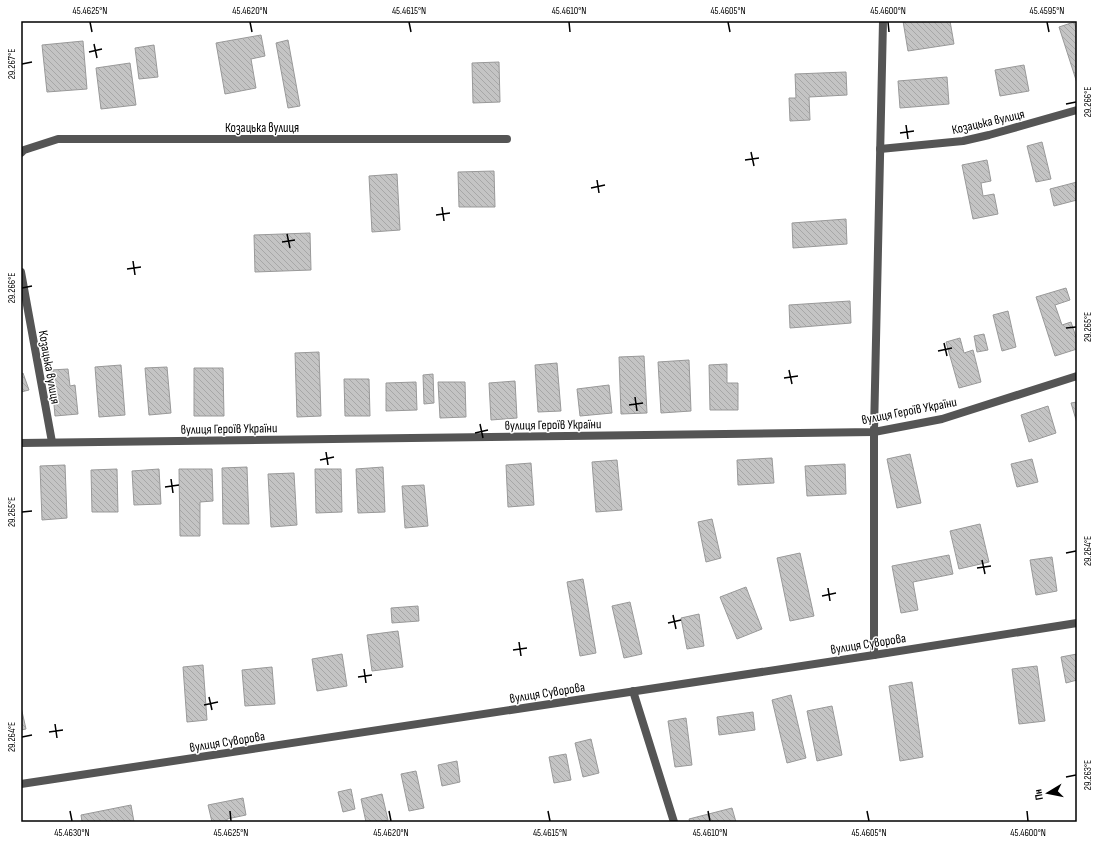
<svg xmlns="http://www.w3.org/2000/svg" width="1098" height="843" font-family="'Sofia Sans Condensed',sans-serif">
<defs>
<pattern id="building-back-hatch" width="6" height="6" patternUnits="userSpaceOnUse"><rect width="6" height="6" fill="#c4c4c4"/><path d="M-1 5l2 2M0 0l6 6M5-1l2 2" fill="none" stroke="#a7a7a7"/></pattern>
</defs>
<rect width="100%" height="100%" fill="#fff"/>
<g fill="url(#building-back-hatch)" stroke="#999">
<path d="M903,21H950L954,44L908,51Z"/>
<path d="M1074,22L1077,31V83L1059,27Z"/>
<path d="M261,35L265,56L251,59L256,88L225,94L216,43Z"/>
<path d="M288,40L300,106L288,108L276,43Z"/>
<path d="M83,41L87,89L47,92L42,45Z"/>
<path d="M154,45L158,77L139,79L135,48Z"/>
<path d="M499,62L500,102L473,103L472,63Z"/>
<path d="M130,63L136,105L101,109L96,68Z"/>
<path d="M1024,65L1029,91L1000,96L995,70Z"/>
<path d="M846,72L847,95L809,97L810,120L790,121L789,98H796L795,74Z"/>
<path d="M947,77L949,104L900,108L898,81Z"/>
<path d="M1042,142L1051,179L1036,182L1027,146Z"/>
<path d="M987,160L991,181L981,183L983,196L994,194L998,214L973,219L962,165Z"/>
<path d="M494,171L495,207H459L458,172Z"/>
<path d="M397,174L400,230L372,232L369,176Z"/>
<path d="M1077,182V200L1054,206L1050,189Z"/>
<path d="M846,219L847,244L793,248L792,223Z"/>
<path d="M310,233L311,270L255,272L254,235Z"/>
<path d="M1066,288L1070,300L1055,305L1062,325L1071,322L1077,340V349L1055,356L1036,297Z"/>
<path d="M850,301L851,323L790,328L789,305Z"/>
<path d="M1008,311L1016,347L1002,351L993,315Z"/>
<path d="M984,334L988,350L977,352L974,336Z"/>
<path d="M960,338L964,353L973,350L981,382L959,388L946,342Z"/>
<path d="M319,352L321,416L297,417L295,353Z"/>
<path d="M644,356L647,413L621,414L619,357Z"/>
<path d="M689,360L691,411L661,413L658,362Z"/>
<path d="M557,363L561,411L538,412L535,365Z"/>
<path d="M727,364V383H738V410H710L709,365Z"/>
<path d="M121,365L125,415L99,417L95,367Z"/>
<path d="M167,367L171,413L149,415L145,368Z"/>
<path d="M194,368H223L224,416H194Z"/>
<path d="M68,369L70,386L75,385L78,414L55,416L51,370Z"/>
<path d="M23,373L29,390L21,392V374Z"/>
<path d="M433,374L434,403L424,404L423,375Z"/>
<path d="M344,379H369L370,416H345Z"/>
<path d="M515,381L517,418L491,420L489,383Z"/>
<path d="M416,382L417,410L386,411V383Z"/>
<path d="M438,382H465L466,417L440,418Z"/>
<path d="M609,385L612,413L580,416L577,389Z"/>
<path d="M1077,402V423L1071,403Z"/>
<path d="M1048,406L1056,433L1029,442L1021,415Z"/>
<path d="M910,454L921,503L897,508L887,459Z"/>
<path d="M772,458L774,483L738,485L737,460Z"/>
<path d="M1032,459L1038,482L1017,487L1011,464Z"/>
<path d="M617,460L622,510L596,512L592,462Z"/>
<path d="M531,463L534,505L508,507L506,465Z"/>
<path d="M845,464L846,494L807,496L805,466Z"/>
<path d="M65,465L67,518L42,520L40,466Z"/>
<path d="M247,467L249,524H223L222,468Z"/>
<path d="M383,467L385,512L358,513L356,469Z"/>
<path d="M117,469L118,512H92L91,470Z"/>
<path d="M159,469L161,504L134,505L132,471Z"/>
<path d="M179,469H212L213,501L200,502V536H180Z"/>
<path d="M315,469H341L342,512L316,513Z"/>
<path d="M294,473L297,525L271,527L268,474Z"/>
<path d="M424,485L428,526L405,528L402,486Z"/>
<path d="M712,519L721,558L706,562L698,522Z"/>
<path d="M980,524L989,562L959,569L950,531Z"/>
<path d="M800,553L814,616L790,621L777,558Z"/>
<path d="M949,555L953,574L913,582L918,610L901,613L892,566Z"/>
<path d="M1052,557L1057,591L1036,595L1030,560Z"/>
<path d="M583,579L596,653L580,656L567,582Z"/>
<path d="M746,587L762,629L737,639L720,597Z"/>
<path d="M630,602L642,654L624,658L612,606Z"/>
<path d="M418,606L419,621L392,623L391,608Z"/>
<path d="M699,614L704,646L687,649L681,618Z"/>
<path d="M398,631L403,667L372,671L367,635Z"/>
<path d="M342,654L347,686L317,691L312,659Z"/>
<path d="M1077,654V680L1066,683L1061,657Z"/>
<path d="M203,665L207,720L187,722L183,667Z"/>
<path d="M1037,666L1045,721L1019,724L1012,669Z"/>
<path d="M272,667L275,704L245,706L242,670Z"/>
<path d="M912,682L923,757L900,761L889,686Z"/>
<path d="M791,695L806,758L787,763L772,700Z"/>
<path d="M832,706L842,755L817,761L807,711Z"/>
<path d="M21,707L26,729L21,730Z"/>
<path d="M753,712L755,730L719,735L717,717Z"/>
<path d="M686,718L692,765L675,767L668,721Z"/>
<path d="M591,739L599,773L583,777L575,743Z"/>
<path d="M566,754L571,780L554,783L549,757Z"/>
<path d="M457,761L460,782L442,786L438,765Z"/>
<path d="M416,771L424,808L409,811L401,774Z"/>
<path d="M351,789L355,809L343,812L338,792Z"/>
<path d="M382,794L388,820L379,822H366L361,799Z"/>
<path d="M243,798L246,815L227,819V822H212L208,805Z"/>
<path d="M131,805L134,822H82L81,815Z"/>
<path d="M732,808L736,822H690L689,819Z"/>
</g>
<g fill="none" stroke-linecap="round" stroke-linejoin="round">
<path stroke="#555" stroke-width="8" d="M633,691L674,822"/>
<g stroke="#555" stroke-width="8">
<path d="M880,149L963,141L989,135L1077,110"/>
<path d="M21,153L24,150L58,139H507"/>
<path d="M21,272L52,442"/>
<path d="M21,443L874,432L942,419L1077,376"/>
<path d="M874,655V432L883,21"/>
<path d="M21,784L874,655L1077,623"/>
</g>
</g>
<path fill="none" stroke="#000" stroke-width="1.5" d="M90,22L92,32M250,22L252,32M409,22L411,32M569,22L570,32M728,22L730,32M888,22L889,32M1047,22L1049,32M94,44L97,58M89,52L102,49M22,64L32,62M1066,104L1076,102M906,125L908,139M900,133L914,131M751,152L754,166M745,160L759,158M597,180L599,193M591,188L605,185M442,207L444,221M436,215L450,213M287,234L290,248M282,242L295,240M133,261L135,275M127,269L141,267M22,288L32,286M1066,328L1076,327M944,343L947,356M938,351L952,348M789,370L792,384M784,378L798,376M635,397L637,411M629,405L643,403M480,424L483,438M475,433L488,430M326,452L328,465M320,460L334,457M171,479L173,493M165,487L179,485M22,512L32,511M1066,553L1076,551M982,560L985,574M977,568L991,566M828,588L830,601M822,596L836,593M673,615L676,629M668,623L681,620M519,642L521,656M513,650L527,648M364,669L366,683M358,677L372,675M209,697L212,710M204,705L218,702M55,724L57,738M49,732L63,730M22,737L32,735M1066,777L1076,775M70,811L72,821M230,811L231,821M389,811L391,821M548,811L550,821M708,811L710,821M867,811L869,821M1027,811L1028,821"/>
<g text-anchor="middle" stroke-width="3" stroke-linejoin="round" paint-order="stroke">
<g font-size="13" fill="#000" stroke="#fff">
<text transform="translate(988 121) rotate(-13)" y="5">Козацька вулиця</text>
<text x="262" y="132">Козацька вулиця</text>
<text transform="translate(50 367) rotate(80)" y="5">Козацька вулиця</text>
<text transform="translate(909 410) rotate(-11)" y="5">вулиця Героїв України</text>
<text transform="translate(553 424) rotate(-1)" y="5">вулиця Героїв України</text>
<text transform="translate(229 428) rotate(-1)" y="5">вулиця Героїв України</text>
<text transform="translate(868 643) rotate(-9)" y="5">вулиця Суворова</text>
<text transform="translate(547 692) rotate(-9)" y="5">вулиця Суворова</text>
<text transform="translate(227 741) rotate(-9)" y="5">вулиця Суворова</text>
</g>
</g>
<rect width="1098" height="843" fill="none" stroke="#ffffff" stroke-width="44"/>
<g transform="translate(1048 793) rotate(260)" stroke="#ffffff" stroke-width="3" paint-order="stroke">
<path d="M0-3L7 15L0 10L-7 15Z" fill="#000000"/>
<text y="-6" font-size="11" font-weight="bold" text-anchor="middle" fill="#000000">Пн</text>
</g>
<rect x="22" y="22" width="1054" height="799" fill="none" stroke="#000" stroke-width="1.5"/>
<g font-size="10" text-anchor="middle" fill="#000">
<text x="90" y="14">45.4625°N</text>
<text x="250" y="14">45.4620°N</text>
<text x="409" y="14">45.4615°N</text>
<text x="569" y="14">45.4610°N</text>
<text x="728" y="14">45.4605°N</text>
<text x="888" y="14">45.4600°N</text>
<text x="1047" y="14">45.4595°N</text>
<text transform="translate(11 64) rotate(-90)" y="4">29.267°E</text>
<text transform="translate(1087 102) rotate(-90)" y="4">29.266°E</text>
<text transform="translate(11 288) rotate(-90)" y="4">29.266°E</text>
<text transform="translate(1087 327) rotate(-90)" y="4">29.265°E</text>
<text transform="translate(11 512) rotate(-90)" y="4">29.265°E</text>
<text transform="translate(1087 551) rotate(-90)" y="4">29.264°E</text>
<text transform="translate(11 737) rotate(-90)" y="4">29.264°E</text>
<text transform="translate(1087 775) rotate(-90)" y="4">29.263°E</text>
<text x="72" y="836">45.4630°N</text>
<text x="231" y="836">45.4625°N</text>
<text x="391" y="836">45.4620°N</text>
<text x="550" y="836">45.4615°N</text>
<text x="710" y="836">45.4610°N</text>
<text x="869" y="836">45.4605°N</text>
<text x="1028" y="836">45.4600°N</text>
</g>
</svg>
